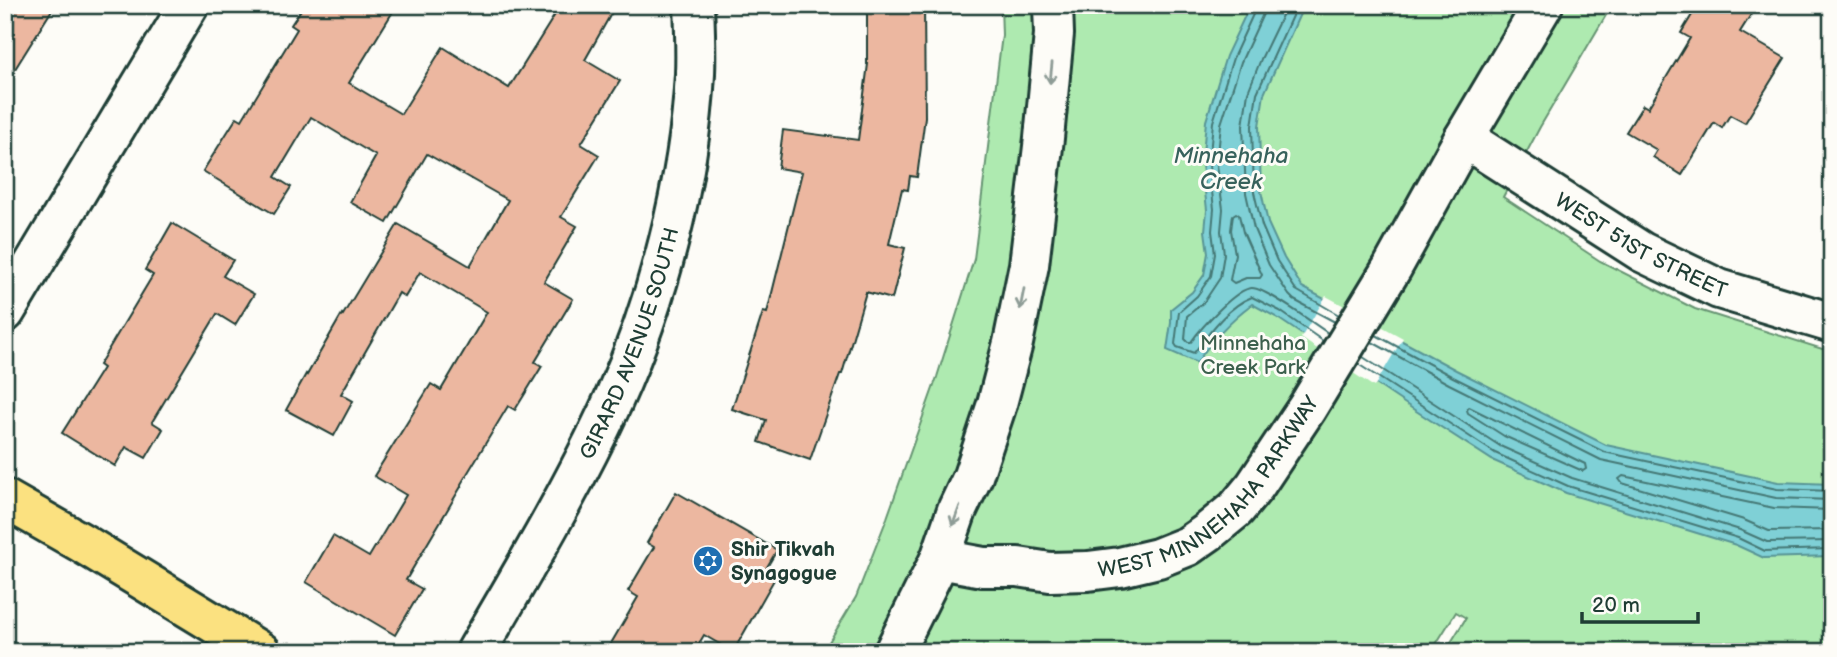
<svg xmlns="http://www.w3.org/2000/svg" width="1837" height="657" font-family="'Balsamiq Sans',sans-serif">
<rect width="100%" height="100%" fill="#fdfcf7"/>
<filter id="ink" filterUnits="userSpaceOnUse"><feTurbulence type="fractalNoise" baseFrequency=".0143" numOctaves="2"/><feDisplacementMap in="SourceGraphic" scale="14" xChannelSelector="R" yChannelSelector="G"/><feConvolveMatrix kernelMatrix="1 2 1 2 8 2 1 2 1" color-interpolation-filters="sRGB"/></filter>
<g filter="url(#ink)">
<path fill="#aeeab0" stroke="#669472" stroke-width="2" d="M1001,5H1612L1540,127L1503,197L1600,261L1695,309L1832,352V652H1445L1466,618L1456,612L1431,652H823L856,597L887,518L937,377L974,259L1002,35Z"/>
<path fill="#7fd0d6" stroke="#599595" stroke-width="2" d="M1250,5H1304L1264,94L1259,126L1261,191L1268,223L1284,258L1302,287L1456,370L1606,445L1778,482L1832,484V556L1764,558L1736,545L1566,493L1492,460L1413,409L1276,317L1252,304C1229,321 1212,339 1197,363L1167,350L1171,323V309L1192,292L1204,275L1208,253L1205,231L1207,210L1202,165L1206,121L1226,56Z"/>
<path fill="#fdfcf7" d="M1326,296L1403,338L1374,387L1301,338Z"/>
<g fill="none" stroke-linecap="round" stroke-linejoin="round">
<g stroke="#457875" stroke-width="2">
<path d="M1256,5L1255,10L1233,58L1213,122L1209,165L1214,209L1212,231L1215,254L1211,276L1197,296L1179,312L1175,344L1177,347L1194,353C1209,333 1228,306 1252,297L1280,311L1323,341"/>
<path d="M1265,5L1263,14L1241,62L1221,124L1217,165L1223,209L1221,231L1224,254L1220,278L1204,302L1187,316L1185,339L1188,342H1191C1201,328 1236,288 1252,288C1266,288 1314,324 1328,333"/>
<path d="M1287,5L1261,59L1248,92L1243,126L1246,193L1254,229L1269,265L1289,295L1294,300L1335,322"/>
<path d="M1297,5L1257,93L1252,126L1254,192L1262,226L1277,261L1296,290L1339,315"/>
<path d="M1236,213L1239,215L1243,232L1262,275L1260,278H1246L1234,283L1230,280L1235,254L1231,230L1233,215Z"/>
<path d="M1376,335L1453,377L1604,452L1777,489L1832,491"/>
<path d="M1372,342L1449,384L1601,460L1776,498L1832,500"/>
<path d="M1363,357L1500,446L1572,478L1740,530L1767,542L1832,541"/>
<path d="M1358,364L1495,453L1568,486L1738,538L1765,551L1832,549"/>
<path d="M1469,407L1585,464L1586,469L1583,471L1576,468L1504,436L1468,413L1467,410Z"/>
<path d="M1832,510L1774,508L1623,476L1619,479L1622,483L1744,520L1769,531L1832,530"/>
</g>
</g>
<g fill="#ecb7a0" stroke="#1f3d34" stroke-width="2">
<path d="M5,5H55L5,85Z"/>
<path d="M304,5H397L349,83L401,114L443,47L509,88L561,5H616L585,60L620,81L581,144L599,155L561,217L577,226L544,282L573,299L535,362L542,366L515,410L508,406L461,484L462,485L406,580L422,589L395,635L306,582L333,536L369,557L406,495L374,476L431,384L441,390L487,312L420,272L405,297L399,293L341,394L353,401L334,436L286,410L306,374L307,375L342,314L343,315L398,224L470,266L508,200L427,154L387,223L350,202L376,156L311,117L275,177L291,187L274,214L203,171L237,117L242,120L297,29L291,25Z"/>
<path d="M867,5H924L925,117L917,177L910,176L908,190L902,189L889,244L905,248L892,299L866,292L842,374H840L810,460L759,442L766,420L732,409L763,312L767,313L802,172L778,168L783,130L858,140L868,64H867Z"/>
<path d="M1698,5H1757L1740,32L1785,58L1745,123L1730,115L1722,128L1714,123L1682,175L1653,157L1657,150L1626,132L1643,105L1648,108L1690,38L1681,33Z"/>
<path d="M172,223L233,260L223,276L254,294L235,325L217,314L152,422L163,429L146,458L126,447L115,466L62,433L103,368L99,365L153,275L145,270Z"/>
<path d="M676,492L777,550L764,572L775,578L733,652L704,635L694,652H606L638,597L628,591L654,547L647,543Z"/>
</g>
<g fill="none" stroke-linecap="round" stroke-linejoin="round">
<g stroke="#1f3d34" stroke-width="44">
<g id="minor">
<path id="s1" d="M1464,138L1642,252L1719,289L1832,323"/>
<path d="M5,312L189,5"/>
<path id="s2" d="M940,559L983,567H1018L1050,572L1088,571L1120,567L1158,558L1188,546L1208,532L1236,509L1255,486L1307,408L1392,268L1464,138L1543,5"/>
<path id="s3" d="M476,652C524,570 573,488 613,401C658,302 689,183 695,74C696,51 695,28 694,5"/>
<path d="M894,652L940,559L957,510L973,476L997,404L1013,343L1029,265L1044,138L1054,34L1053,5"/>
</g>
</g>
<g stroke="#1f3d34" stroke-width="44">
<path id="major" d="M5,499L82,543L261,652"/>
</g>
<use href="#minor" stroke="#fdfcf7" stroke-width="38"/>
<use href="#major" stroke="#fbe180" stroke-width="38"/>
</g>
<defs><path id="oneway-shaft" d="M-6 0H5M1.5-3L5.5 0L1.5 3" fill="none" stroke-width="1.6" stroke-linecap="round" stroke-linejoin="round" transform="scale(1.75)"/></defs>
<g stroke="#8e9c96">
<use href="#oneway-shaft" transform="translate(1051 73) rotate(96)"/>
<use href="#oneway-shaft" transform="translate(1022 299) rotate(101)"/>
<use href="#oneway-shaft" transform="translate(956 516) rotate(111)"/>
</g>
</g>
<defs>
<g id="synagogue-disc" transform="scale(1.575)"><circle r="9.5" fill="#1f6fb2" stroke="#fdfcf7"/><path d="M0-6.5L5.6 3.2H-5.6ZM0 6.5L5.6-3.2H-5.6Z" fill="#fff"/></g>
</defs>
<g fill-rule="evenodd">
<use href="#synagogue-disc" x="708" y="561"/>
</g>
<g text-anchor="middle" stroke-width="6" stroke-linejoin="round" paint-order="stroke">
<g font-size="21" fill="#1f3d34" stroke="#fdfcf7">
<text dy="7" stroke="none"><textPath href="#s1" startOffset="208">WEST 51ST STREET</textPath></text>
<text dy="7" stroke="none"><textPath href="#s3" startOffset="346">GIRARD AVENUE SOUTH</textPath></text>
<text dy="7" stroke="none"><textPath href="#s2" startOffset="304">WEST MINNEHAHA PARKWAY</textPath></text>
</g>
<g font-size="21" fill="#3c604d" stroke="#fdfcf7">
<text x="1253" y="350">Minnehaha<tspan x="1253" dy="24">Creek Park</tspan></text>
</g>
<g font-size="21" font-weight="bold" fill="#1f3d34" stroke="#fdfcf7" text-anchor="start">
<text x="731" y="556">Shir Tikvah<tspan x="731" dy="24">Synagogue</tspan></text>
</g>
<g font-size="23" font-style="italic" fill="#37625c" stroke="#fdfcf7">
<text x="1231" y="163">Minnehaha<tspan x="1231" dy="26">Creek</tspan></text>
</g>
</g>
<rect width="1837" height="657" fill="none" stroke="#fdfcf7" stroke-width="28"/>
<rect x="14" y="14" width="1809" height="629" fill="none" stroke="#1f3d34" stroke-width="2.5" filter="url(#ink)"/>
<path d="M1582 612v10h116v-10" fill="none" stroke="#1f3d34" stroke-width="3.5"/>
<text x="1592" y="612" font-size="21" fill="#1f3d34" stroke="#fdfcf7" stroke-width="5" paint-order="stroke">20 m</text>
</svg>
